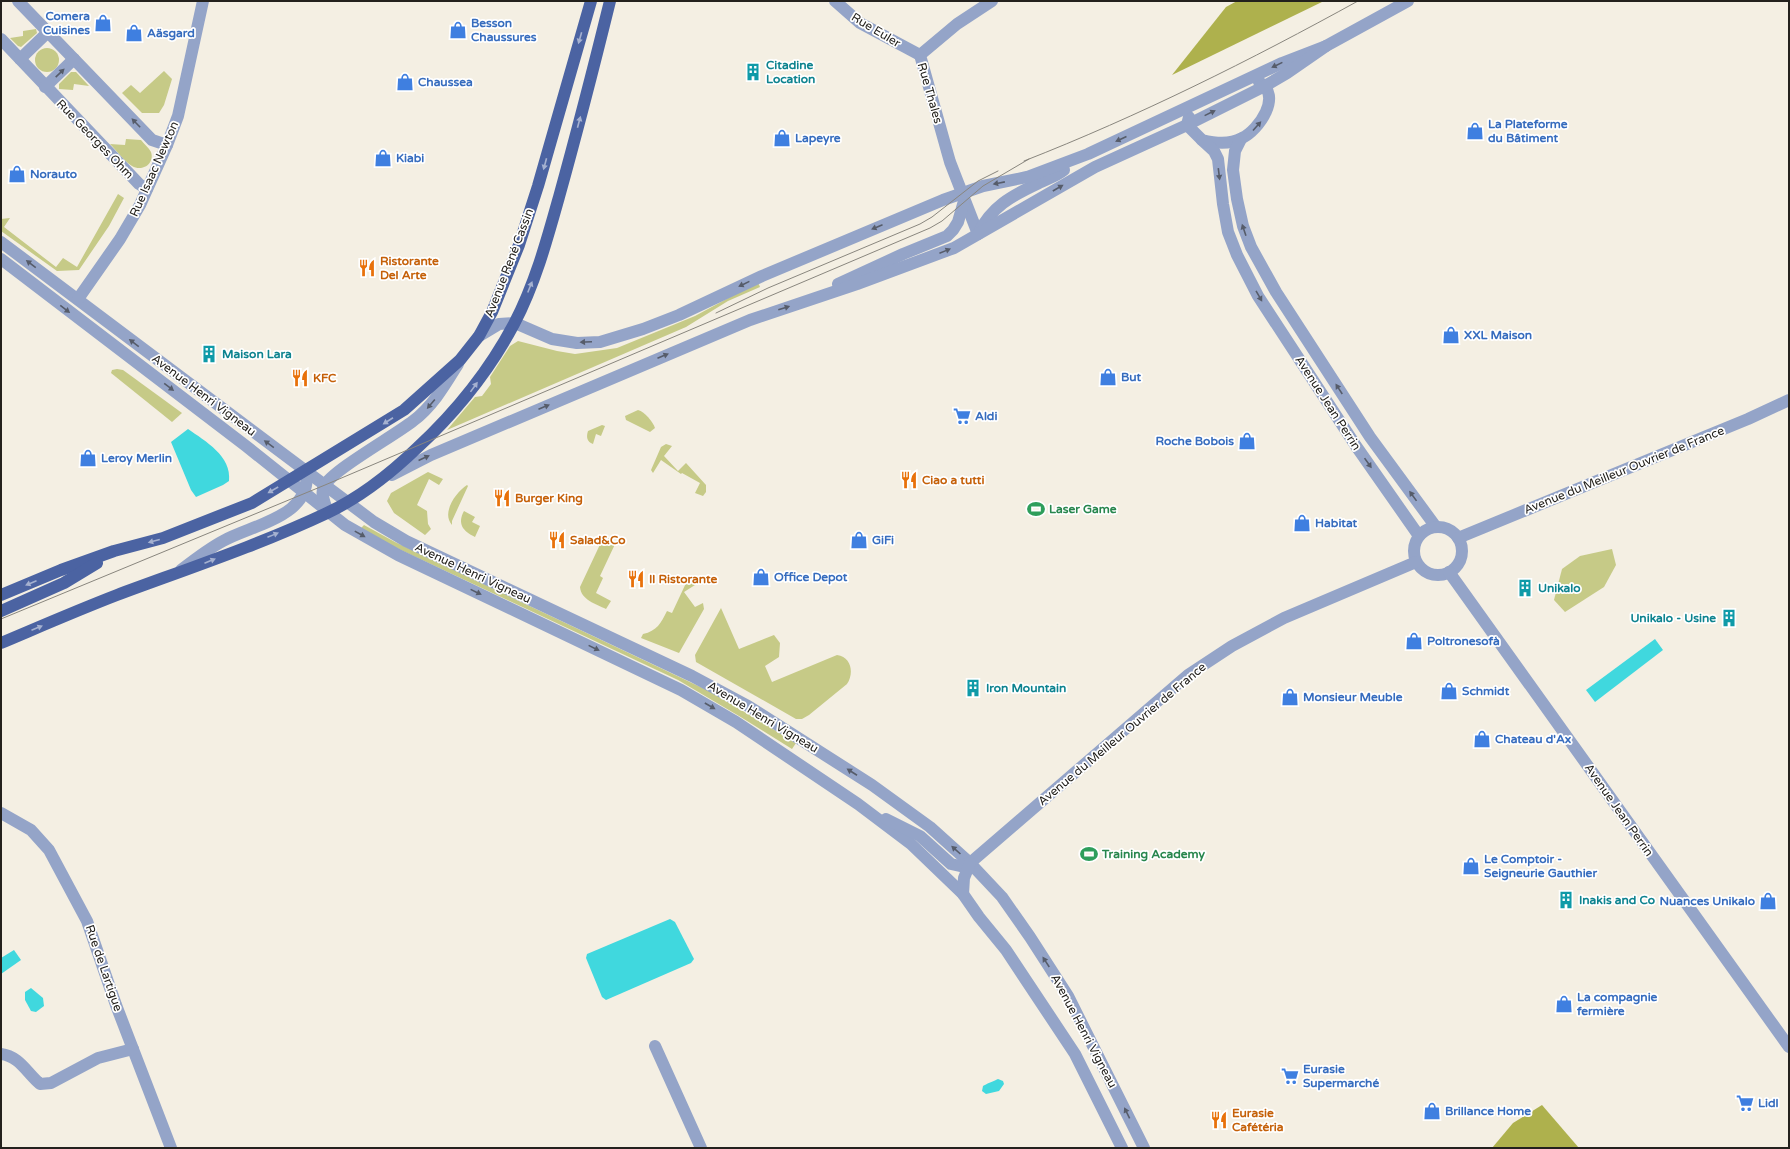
<svg xmlns="http://www.w3.org/2000/svg" width="1790" height="1149" font-family="'Varela Round',sans-serif">
<rect width="100%" height="100%" fill="#f4efe3"/>
<g fill="#c6ca87">
<path d="M36,29L37,33L21,47L18,46L10,38L23,36V31Z"/>
<circle cx="47" cy="60" r="12"/>
<path d="M164,71L172,79L164,105L159,113H142L122,93L131,85L140,93Z"/>
<path d="M71,72H76L89,86L74,84L73,90L59,89V84Z"/>
<path d="M126,139L141,140C144,144 149,148 151,152C155,164 142,172 132,166C124,161 117,151 110,144L125,145Z"/>
<path d="M118,194L124,198L109,226L79,270L57,271L1,231V219L10,218L4,227L56,267L63,258L77,267Z"/>
<path d="M758,282L760,287L728,301L686,327L447,430L475,397L482,396L491,384L490,377L510,346L518,341L557,351L575,354L617,348L695,316Z"/>
<path d="M117,369L123,370L182,413L172,422L111,373L112,370Z"/>
<path d="M638,410C645,412 653,422 655,428L650,432L626,420L625,416Z"/>
<path d="M602,425L605,426L601,436L596,434L593,444C587,442 586,437 588,431Z"/>
<path d="M666,444L672,446L664,456L678,471L686,463L706,485V492L703,496L695,493L700,483L682,473L681,474L661,460L653,473L651,470L661,447Z"/>
<path d="M428,472L443,479L439,485L429,479L417,505L427,511L428,524L431,529L425,535L394,513L387,501L391,493Z"/>
<path d="M467,485L468,486L452,521V525C441,513 456,492 467,485Z"/>
<path d="M464,511L475,517L472,522L480,526L475,537C463,531 457,524 464,511Z"/>
<path d="M364,525L395,542L711,692L796,743L792,749L739,716L678,680L388,544L361,528Z"/>
<path d="M604,536L616,542L600,576L603,578L596,593L611,601L606,609C596,604 581,600 580,587Z"/>
<path d="M1612,549L1616,565L1604,587L1565,612L1554,600L1562,569L1580,556Z"/>
<path d="M692,578L695,585L684,592L695,607L703,603L704,609L679,653L641,638L643,634C657,631 661,623 667,611L672,613L687,581Z"/>
<path d="M721,608L739,649L774,635L780,643L779,657L765,666L772,682L837,655C852,657 854,674 847,684L809,715L802,719H796L696,662L695,655Z"/>
</g>
<g fill="#aeb14d">
<path d="M1237,1H1324L1172,75L1226,7Z"/>
<path d="M1542,1105L1579,1148H1492L1513,1123Z"/>
</g>
<g fill="#40d8de">
<path d="M188,429C205,441 232,456 229,481L223,485L196,497L191,490L171,442Z"/>
<path d="M1655,639L1663,650L1595,702L1586,690Z"/>
<path d="M670,919L675,922L694,959L691,963L606,1000L602,997L586,958L587,954Z"/>
<path d="M14,950L21,960L1,974V958Z"/>
<path d="M31,988L43,998L44,1006L36,1012L31,1011L25,1000V992Z"/>
<path d="M998,1079L1003,1081L1004,1084L999,1091L986,1094L982,1091L983,1086C984,1085 996,1080 998,1079Z"/>
</g>
<g fill="none" stroke-linecap="round" stroke-linejoin="round">
<g stroke="#94a4c8" stroke-width="12">
<path d="M18,1L152,140L167,145"/>
<path d="M835,1L860,23L920,55"/>
<path d="M1,39L139,184L147,189"/>
<path d="M20,59L48,32"/>
<path d="M45,87L74,59"/>
<path d="M1189,117L1187,125L1202,140C1215,143 1229,145 1242,138C1259,130 1283,95 1259,82"/>
<path d="M1241,139L1235,151L1233,170L1237,199L1243,226L1251,247L1276,292L1370,437L1436,527"/>
<path d="M1202,140L1214,151L1218,159L1223,204L1228,232L1237,255L1258,296L1356,446L1419,536"/>
<path d="M978,234L950,162L920,55L957,24L992,1"/>
<path d="M978,234C991,207 1011,196 1039,183C1047,179 1057,176 1064,170"/>
<path d="M1,242L374,522L406,541L692,676L748,706L872,785L930,827L970,863L1002,897L1030,937L1068,996L1144,1148"/>
<path d="M1,259L246,446L345,525L398,555L681,690L736,722L858,804L911,844L963,894L979,917L1006,950L1075,1054L1122,1148"/>
<path d="M838,284L903,254L947,236L953,230L958,222L964,201"/>
<path d="M78,299L120,239L140,205L167,145L178,116L203,1"/>
<path d="M479,336L499,324L515,323L552,339L577,343L600,342L643,329L679,315L762,276L943,200L983,186L1027,177L1088,154L1282,63L1326,46L1408,1"/>
<path d="M392,475L431,455L750,320L857,284L954,248L1095,167L1187,125L1265,86L1287,73L1326,46"/>
<path d="M328,512C325,504 320,494 324,486C334,469 394,436 413,421C433,406 445,385 458,364"/>
<circle cx="1438" cy="551" r="24"/>
<path d="M1458,538L1748,419L1789,400"/>
<path d="M181,570C194,560 208,549 223,541C254,524 314,516 306,470"/>
<path d="M1449,572L1789,1047"/>
<path d="M1,813L31,830L49,850L87,921L116,1005L171,1148"/>
<path d="M886,819L920,836L951,864L960,866L970,863L1188,675L1232,646L1284,618L1416,562"/>
<path d="M963,894L964,878L970,863"/>
<path d="M655,1046L701,1148"/>
<path d="M1,1054C19,1056 27,1073 40,1084L51,1083L98,1058L133,1049"/>
</g>
<g stroke="#4b63a2" stroke-width="12">
<path d="M1,595L61,570L114,551L163,538L252,503L404,410L460,360L479,336L492,312L519,245L538,186L591,1"/>
<path d="M1,611L64,583L97,563"/>
<path d="M1,643C39,627 78,610 117,595C187,569 259,545 327,513C361,497 390,474 417,448C456,412 489,371 514,324C535,284 547,240 559,197C577,132 594,66 610,1"/>
</g>
<g stroke="#89867e" stroke-width="1">
<path d="M1024,161C1139,116 1251,60 1358,1"/>
<path d="M716,313L768,288L920,224L932,217L978,181L998,171"/>
<path d="M1,619L325,485L930,228L942,221L983,186L1029,159"/>
</g>
</g>
<defs><path id="oneway-solid" d="M-6-.8H1V-3.2L6.5 0L1 3.2V.8H-6Z"/></defs>
<g fill="#a5b1d0">
<use href="#oneway-solid" transform="translate(580 38) rotate(106)"/>
<use href="#oneway-solid" transform="translate(579 122) rotate(-75)"/>
<use href="#oneway-solid" transform="translate(545 164) rotate(105)"/>
<use href="#oneway-solid" transform="translate(530 287) rotate(-68)"/>
<use href="#oneway-solid" transform="translate(474 387) rotate(-54)"/>
<use href="#oneway-solid" transform="translate(388 421) rotate(147)"/>
<use href="#oneway-solid" transform="translate(273 490) rotate(150)"/>
<use href="#oneway-solid" transform="translate(273 535) rotate(-22)"/>
<use href="#oneway-solid" transform="translate(154 541) rotate(165)"/>
<use href="#oneway-solid" transform="translate(210 561) rotate(-23)"/>
<use href="#oneway-solid" transform="translate(31 583) rotate(157)"/>
<use href="#oneway-solid" transform="translate(37 628) rotate(-23)"/>
</g>
<g fill="#565c6a">
<use href="#oneway-solid" transform="translate(1277 65) rotate(154)"/>
<use href="#oneway-solid" transform="translate(60 73) rotate(-44)"/>
<use href="#oneway-solid" transform="translate(1210 113) rotate(-26)"/>
<use href="#oneway-solid" transform="translate(136 123) rotate(-134)"/>
<use href="#oneway-solid" transform="translate(1257 126) rotate(-48)"/>
<use href="#oneway-solid" transform="translate(1121 139) rotate(156)"/>
<use href="#oneway-solid" transform="translate(1219 174) rotate(83)"/>
<use href="#oneway-solid" transform="translate(999 183) rotate(169)"/>
<use href="#oneway-solid" transform="translate(1058 188) rotate(-30)"/>
<use href="#oneway-solid" transform="translate(877 227) rotate(157)"/>
<use href="#oneway-solid" transform="translate(1244 230) rotate(-109)"/>
<use href="#oneway-solid" transform="translate(945 251) rotate(-22)"/>
<use href="#oneway-solid" transform="translate(31 264) rotate(-143)"/>
<use href="#oneway-solid" transform="translate(744 284) rotate(154)"/>
<use href="#oneway-solid" transform="translate(1259 296) rotate(60)"/>
<use href="#oneway-solid" transform="translate(784 308) rotate(-18)"/>
<use href="#oneway-solid" transform="translate(65 309) rotate(38)"/>
<use href="#oneway-solid" transform="translate(586 342) rotate(177)"/>
<use href="#oneway-solid" transform="translate(134 343) rotate(-143)"/>
<use href="#oneway-solid" transform="translate(663 356) rotate(-23)"/>
<use href="#oneway-solid" transform="translate(169 387) rotate(37)"/>
<use href="#oneway-solid" transform="translate(1339 389) rotate(-123)"/>
<use href="#oneway-solid" transform="translate(431 404) rotate(130)"/>
<use href="#oneway-solid" transform="translate(544 407) rotate(-23)"/>
<use href="#oneway-solid" transform="translate(269 444) rotate(-144)"/>
<use href="#oneway-solid" transform="translate(424 458) rotate(-25)"/>
<use href="#oneway-solid" transform="translate(1368 463) rotate(55)"/>
<use href="#oneway-solid" transform="translate(1413 496) rotate(-126)"/>
<use href="#oneway-solid" transform="translate(360 534) rotate(29)"/>
<use href="#oneway-solid" transform="translate(476 592) rotate(26)"/>
<use href="#oneway-solid" transform="translate(594 648) rotate(26)"/>
<use href="#oneway-solid" transform="translate(710 706) rotate(30)"/>
<use href="#oneway-solid" transform="translate(852 772) rotate(-147)"/>
<use href="#oneway-solid" transform="translate(956 850) rotate(-138)"/>
<use href="#oneway-solid" transform="translate(1046 962) rotate(-123)"/>
<use href="#oneway-solid" transform="translate(1127 1113) rotate(-116)"/>
</g>
<defs>
<g id="shop-bare" transform="scale(1.38)"><path d="M-5-2.5h2.3a2.7 3.5 0 0 1 5.4 0H5L5.5 6h-11ZM-1.5-2.5h3a1.5 2.3 0 0 0-3 0Z" fill="#3f7fe0" stroke="#fff" stroke-width="2.5" paint-order="stroke"/></g>
<g id="building-bare" transform="scale(1.38)"><path d="M-4-6H4V6H1V3H-1V6H-4ZM-2.5-4.3h1.7v1.8h-1.7ZM.8-4.3h1.7v1.8H.8ZM-2.5-1h1.7V.8h-1.7ZM.8-1h1.7V.8H.8Z" fill="#0f9aa8" stroke="#fff" stroke-width="2.5" paint-order="stroke"/></g>
<g id="restaurant-bare" transform="scale(1.38)"><path d="M-5-6h1v4h1v-4h1v4h1v-4h1v5L-1.5 .5V6h-2V.5L-5-1ZM5-6V6H3V1.5H1.5Q1.5-4 5-6Z" fill="#e8710a" stroke="#fff" stroke-width="2.5" paint-order="stroke"/></g>
<g id="supermarket-bare" transform="scale(1.38)"><path d="M-6-5.5h2.5l.6 2H6L4.5 2H-2.5L-4.4-4H-6ZM-1.5 3.2a1.3 1.3 0 1 0 .1 0ZM3 3.2a1.3 1.3 0 1 0 .1 0Z" fill="#3f7fe0" stroke="#fff" stroke-width="2.5" paint-order="stroke"/></g>
<g id="stadium-bare" transform="scale(1.38)"><path d="M0-5a6.5 5 0 1 0 0 10a6.5 5 0 1 0 0-10ZM-3.5-1.8h7v3.6h-7Z" fill="#2e9e5b" stroke="#fff" stroke-width="2.5" paint-order="stroke"/></g>
</defs>
<g fill-rule="evenodd">
<use href="#shop-bare" x="103" y="23"/>
<use href="#shop-bare" x="458" y="30"/>
<use href="#shop-bare" x="134" y="33"/>
<use href="#building-bare" x="753" y="72"/>
<use href="#shop-bare" x="405" y="82"/>
<use href="#shop-bare" x="1475" y="131"/>
<use href="#shop-bare" x="782" y="138"/>
<use href="#shop-bare" x="383" y="158"/>
<use href="#shop-bare" x="17" y="174"/>
<use href="#restaurant-bare" x="367" y="268"/>
<use href="#shop-bare" x="1451" y="335"/>
<use href="#building-bare" x="209" y="354"/>
<use href="#shop-bare" x="1108" y="377"/>
<use href="#restaurant-bare" x="300" y="378"/>
<use href="#supermarket-bare" x="962" y="416"/>
<use href="#shop-bare" x="1247" y="441"/>
<use href="#shop-bare" x="88" y="458"/>
<use href="#restaurant-bare" x="909" y="480"/>
<use href="#restaurant-bare" x="502" y="498"/>
<use href="#stadium-bare" x="1036" y="509"/>
<use href="#shop-bare" x="1302" y="523"/>
<use href="#restaurant-bare" x="557" y="540"/>
<use href="#shop-bare" x="859" y="540"/>
<use href="#shop-bare" x="761" y="577"/>
<use href="#restaurant-bare" x="636" y="579"/>
<use href="#building-bare" x="1525" y="588"/>
<use href="#building-bare" x="1729" y="618"/>
<use href="#shop-bare" x="1414" y="641"/>
<use href="#building-bare" x="973" y="688"/>
<use href="#shop-bare" x="1449" y="691"/>
<use href="#shop-bare" x="1290" y="697"/>
<use href="#shop-bare" x="1482" y="739"/>
<use href="#stadium-bare" x="1089" y="854"/>
<use href="#shop-bare" x="1471" y="866"/>
<use href="#building-bare" x="1566" y="900"/>
<use href="#shop-bare" x="1768" y="901"/>
<use href="#shop-bare" x="1564" y="1004"/>
<use href="#supermarket-bare" x="1290" y="1076"/>
<use href="#supermarket-bare" x="1745" y="1103"/>
<use href="#shop-bare" x="1432" y="1111"/>
<use href="#restaurant-bare" x="1219" y="1120"/>
</g>
<g text-anchor="middle" stroke-width="3.5" stroke-linejoin="round" paint-order="stroke">
<g font-size="12" font-weight="bold" fill="#366cbe" stroke="#fff" text-anchor="start">
<text x="90" y="20" text-anchor="end">Comera<tspan x="90" dy="14">Cuisines</tspan></text>
<text x="471" y="27">Besson<tspan x="471" dy="14">Chaussures</tspan></text>
<text x="147" y="37">Aäsgard</text>
<text x="418" y="86">Chaussea</text>
<text x="1488" y="128">La Plateforme<tspan x="1488" dy="14">du Bâtiment</tspan></text>
<text x="795" y="142">Lapeyre</text>
<text x="396" y="162">Kiabi</text>
<text x="30" y="178">Norauto</text>
<text x="1464" y="339">XXL Maison</text>
<text x="1121" y="381">But</text>
<text x="975" y="420">Aldi</text>
<text x="1234" y="445" text-anchor="end">Roche Bobois</text>
<text x="101" y="462">Leroy Merlin</text>
<text x="1315" y="527">Habitat</text>
<text x="872" y="544">GiFi</text>
<text x="774" y="581">Office Depot</text>
<text x="1427" y="645">Poltronesofà</text>
<text x="1462" y="695">Schmidt</text>
<text x="1303" y="701">Monsieur Meuble</text>
<text x="1495" y="743">Chateau d'Ax</text>
<text x="1484" y="863">Le Comptoir -<tspan x="1484" dy="14">Seigneurie Gauthier</tspan></text>
<text x="1755" y="905" text-anchor="end">Nuances Unikalo</text>
<text x="1577" y="1001">La compagnie<tspan x="1577" dy="14">fermière</tspan></text>
<text x="1303" y="1073">Eurasie<tspan x="1303" dy="14">Supermarché</tspan></text>
<text x="1758" y="1107">Lidl</text>
<text x="1445" y="1115">Brillance Home</text>
</g>
<g font-size="12" fill="#23211d" stroke="#fff">
<text transform="translate(876 30) rotate(31)" y="4">Rue Euler</text>
<text transform="translate(930 93) rotate(74)" y="4">Rue Thales</text>
<text transform="translate(95 139) rotate(46)" y="4">Rue Georges Ohm</text>
<text transform="translate(154 169) rotate(-66)" y="4">Rue Isaac Newton</text>
<text transform="translate(509 263) rotate(-69)" y="4">Avenue René Cassin</text>
<text transform="translate(204 395) rotate(37)" y="4">Avenue Henri Vigneau</text>
<text transform="translate(1328 403) rotate(57)" y="4">Avenue Jean Perrin</text>
<text transform="translate(1624 470) rotate(-22)" y="4">Avenue du Meilleur Ouvrier de France</text>
<text transform="translate(473 573) rotate(25)" y="4">Avenue Henri Vigneau</text>
<text transform="translate(763 717) rotate(31)" y="4">Avenue Henri Vigneau</text>
<text transform="translate(1122 734) rotate(-40)" y="4">Avenue du Meilleur Ouvrier de France</text>
<text transform="translate(1619 810) rotate(55)" y="4">Avenue Jean Perrin</text>
<text transform="translate(104 968) rotate(71)" y="4">Rue de Lartigue</text>
<text transform="translate(1084 1031) rotate(62)" y="4">Avenue Henri Vigneau</text>
</g>
<g font-size="12" font-weight="bold" fill="#0d838f" stroke="#fff" text-anchor="start">
<text x="766" y="69">Citadine<tspan x="766" dy="14">Location</tspan></text>
<text x="222" y="358">Maison Lara</text>
<text x="1538" y="592">Unikalo</text>
<text x="1716" y="622" text-anchor="end">Unikalo - Usine</text>
<text x="986" y="692">Iron Mountain</text>
<text x="1579" y="904">Inakis and Co</text>
</g>
<g font-size="12" font-weight="bold" fill="#c56008" stroke="#fff" text-anchor="start">
<text x="380" y="265">Ristorante<tspan x="380" dy="14">Del Arte</tspan></text>
<text x="313" y="382">KFC</text>
<text x="922" y="484">Ciao a tutti</text>
<text x="515" y="502">Burger King</text>
<text x="570" y="544">Salad&amp;Co</text>
<text x="649" y="583">Il Ristorante</text>
<text x="1232" y="1117">Eurasie<tspan x="1232" dy="14">Cafétéria</tspan></text>
</g>
<g font-size="12" font-weight="bold" fill="#27864d" stroke="#fff" text-anchor="start">
<text x="1049" y="513">Laser Game</text>
<text x="1102" y="858">Training Academy</text>
</g>
</g>
<rect width="1790" height="1149" fill="none" stroke="#23211d" stroke-width="4"/>
</svg>
